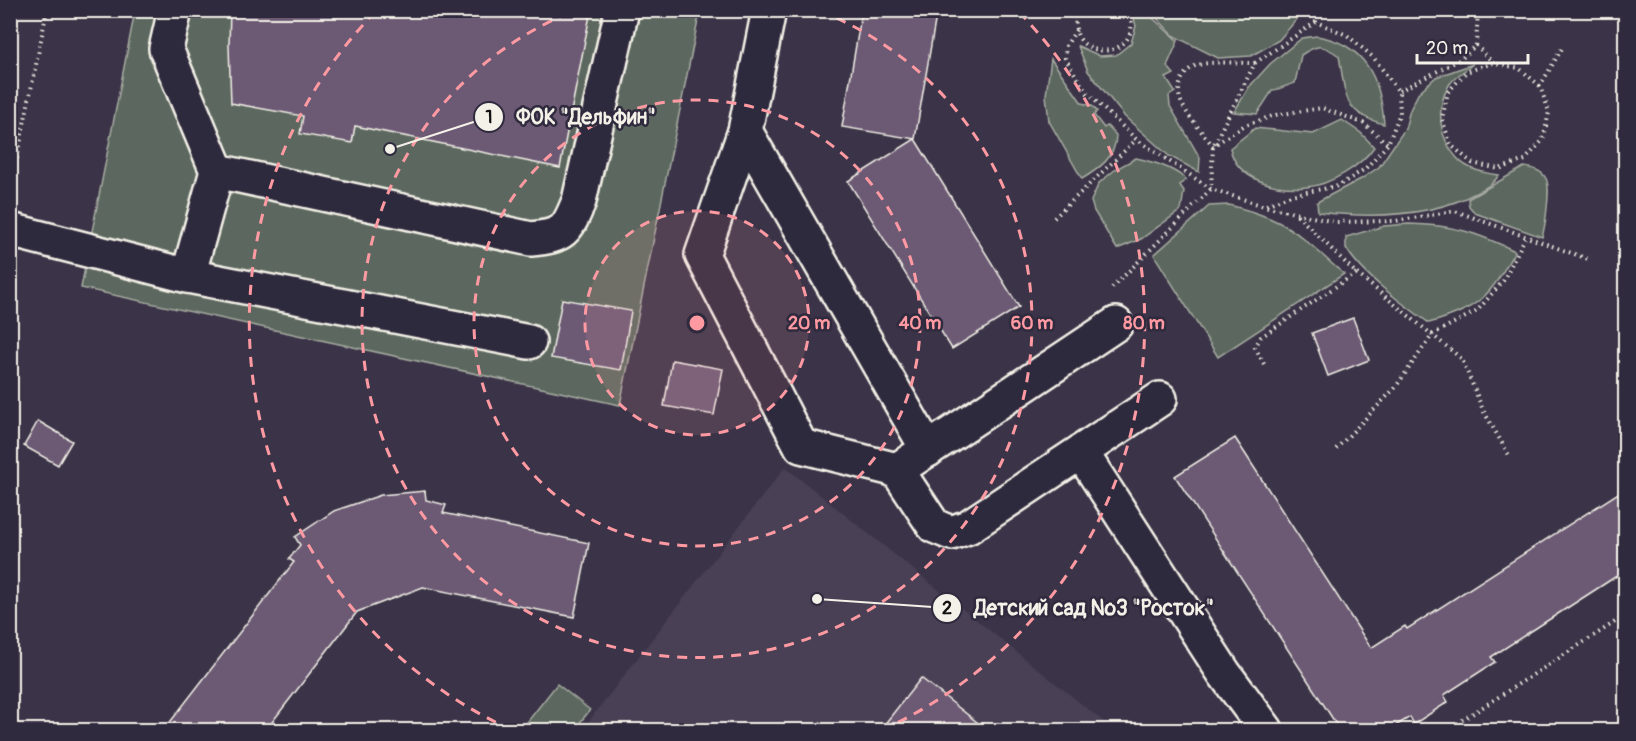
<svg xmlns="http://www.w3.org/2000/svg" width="1636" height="741" font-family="Pangolin,sans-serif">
<rect width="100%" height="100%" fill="#3b3448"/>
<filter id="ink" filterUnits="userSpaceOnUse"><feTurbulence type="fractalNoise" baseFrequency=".0167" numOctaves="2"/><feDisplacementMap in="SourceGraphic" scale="12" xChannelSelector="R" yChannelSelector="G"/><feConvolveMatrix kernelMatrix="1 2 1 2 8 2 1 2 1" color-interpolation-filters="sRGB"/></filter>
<g filter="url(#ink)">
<path fill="#4a3f55" d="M785,467L1114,730H582Z"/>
<g fill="#5b685e" stroke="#a8aca3" stroke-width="1.5">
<path d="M135,11H700L620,405L81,288Z"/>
<path d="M1132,11H1145L1178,41L1167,66L1174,74L1166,78L1175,92L1169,96L1170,106L1200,158L1199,172L1169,156L1125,117L1088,71L1078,46L1100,56L1116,55L1131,43L1136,26Z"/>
<path d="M1150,11H1304L1279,40L1251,56L1218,58L1174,36Z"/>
<path d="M1317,36C1365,44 1381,79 1384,124C1341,113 1346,93 1339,56C1323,44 1318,44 1301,55L1295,83L1272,91L1257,114L1234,112L1249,87L1270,64L1302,38Z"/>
<path d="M1051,59L1082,103L1092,106L1097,111L1094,115L1104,128L1107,126L1116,135C1116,157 1100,168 1082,179L1049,121L1046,95Z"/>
<path d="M1473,64C1466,70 1454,77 1449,85C1435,109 1439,138 1457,158C1467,170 1485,173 1499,175C1493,184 1487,187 1478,192C1430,218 1370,218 1318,212L1317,202L1361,179L1379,167L1405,129L1410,110L1419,92L1436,77Z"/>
<path d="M1342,120L1361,133L1374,147C1361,166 1330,185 1307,187C1277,190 1237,181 1230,148L1255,128L1313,134Z"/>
<path d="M1136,158C1154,162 1171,167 1186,179L1180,185L1184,191L1181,210L1141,239L1117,249L1094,211L1091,201L1099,183L1116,169Z"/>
<path d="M1524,167C1552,170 1549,186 1547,208C1546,218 1545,227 1542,237L1475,213L1469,206L1468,199Z"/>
<path d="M1229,205C1256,212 1284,221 1305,240C1319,251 1330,263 1344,274L1218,357L1154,255L1209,206Z"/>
<path d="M1409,224C1453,225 1475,232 1515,251C1507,264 1500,279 1490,290C1476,308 1450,317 1429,323C1404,305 1362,275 1346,248V237L1384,226Z"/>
<path d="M557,684L590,710L574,730H521Z"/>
</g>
<g fill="#6c5a74" stroke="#f4f1e8" stroke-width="1.5">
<path d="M230,10H591L560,168L355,126L352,143L300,134L303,116L231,103L229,46Z"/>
<path d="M862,10H937L915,139L842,127Z"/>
<path d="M915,139L1019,307L952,349L848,181Z"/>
<path d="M562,299L631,311L621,370L551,358Z"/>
<path d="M1353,318L1369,360L1328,376L1312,333Z"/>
<path d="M672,360L723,369L714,415L664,406Z"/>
<path d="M38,421L72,441L58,465L24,446Z"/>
<path d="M1235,438L1371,648L1405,626L1407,629L1626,488V570L1491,657L1495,662L1444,695L1448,702L1414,724L1410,717L1389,730H1340L1175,476Z"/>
<path d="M425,491L426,500L446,505L443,513L589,543L574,617L423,587L357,612L266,730H164L294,562L289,559L300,545L295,537L334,511L381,495Z"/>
<path d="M921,678L987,730H880Z"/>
</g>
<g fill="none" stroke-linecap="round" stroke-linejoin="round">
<g stroke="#f4f1e8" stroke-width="38">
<g id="minor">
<path d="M175,10L166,49L217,171L188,276"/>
<path d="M769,10L745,131L702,255L801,446L897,470"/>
<path d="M745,131L928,450"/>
<path d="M217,171L531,239C564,236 567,231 579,201L622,10"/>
<path d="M10,230L188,276L529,342"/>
<path d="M1116,324L897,470L934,526L951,533L968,527L1160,399"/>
<path d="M1081,452L1224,673L1266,730"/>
</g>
</g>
<g stroke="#f4f1e8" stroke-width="4" stroke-dasharray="1.5 4.5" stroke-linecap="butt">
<path d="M1078,10C1060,64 1147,64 1129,10"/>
<path d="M1316,22L1318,10"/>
<path d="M1076,30L1066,46L1065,58L1086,92L1136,139L1211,189L1264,206L1334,222L1395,221L1455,211L1588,259"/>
<path d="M1476,45L1493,63"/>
<path d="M1255,63C1241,63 1210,61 1198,65C1184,69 1176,85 1180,99C1185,114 1204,134 1213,146L1245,125L1276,115L1322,108L1363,123L1388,144"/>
<path d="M1540,86L1519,68L1493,63L1466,72L1448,92L1442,119L1451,145L1472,163L1499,169L1525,160L1543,140L1549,112L1540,86L1564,45"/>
<path d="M1399,91L1461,59L1476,45L1478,10"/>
<path d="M10,194L47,10"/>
<path d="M1297,215L1356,273L1462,359L1483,410L1510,457"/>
<path d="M1054,218L1136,140"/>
<path d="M1112,288L1211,189L1213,146L1255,63L1316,22L1347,35L1374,58L1399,92L1400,113L1388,144L1365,169L1338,186L1291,195L1264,206"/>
<path d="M1264,364L1255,347L1261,337L1356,273"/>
<path d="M1336,449L1395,388L1433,334L1477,311L1503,281L1525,238"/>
<path d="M1447,730L1626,615"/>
</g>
<use href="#minor" stroke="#2f2a3d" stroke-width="33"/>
</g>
</g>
<circle cx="697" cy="323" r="112" fill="#ff9aa2" fill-opacity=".12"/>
<g fill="none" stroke="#ff9aa2" stroke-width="3" stroke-dasharray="10 8">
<circle cx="697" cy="323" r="112"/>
<circle cx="697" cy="323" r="223"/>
<path d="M820 11A335 335 0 1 1 574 11"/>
<path d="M512 730A447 447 0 0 1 375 12M1019 12A447 447 0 0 1 882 730"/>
</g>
<circle cx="697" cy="323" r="9" fill="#ff9aa2" stroke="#2f2a3d" stroke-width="3"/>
<g font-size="18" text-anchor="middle" font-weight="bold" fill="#ff9aa2" stroke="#2f2a3d" stroke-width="5" stroke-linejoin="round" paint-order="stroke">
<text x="809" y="329">20 m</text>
<text x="920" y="329">40 m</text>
<text x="1032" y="329">60 m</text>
<text x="1144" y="329">80 m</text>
</g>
<path fill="none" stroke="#f4f1e8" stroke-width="2" d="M390 149L489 117M817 599L947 608"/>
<g fill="#f4f1e8" stroke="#2f2a3d" stroke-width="2">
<circle cx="390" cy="149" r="6"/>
<circle cx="817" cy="599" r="6"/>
<circle cx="489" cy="117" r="15"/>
<circle cx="947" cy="608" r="15"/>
</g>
<g font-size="18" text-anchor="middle" font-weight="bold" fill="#111">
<text x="489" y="123">1</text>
<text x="947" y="614">2</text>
</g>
<g font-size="21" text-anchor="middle" font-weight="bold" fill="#f4f1e8" stroke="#2f2a3d" stroke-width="5" stroke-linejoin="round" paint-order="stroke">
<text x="586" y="124">ФОК "Дельфин"</text>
<text x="1094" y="615">Детский сад №3 "Росток"</text>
</g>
<rect width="1636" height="741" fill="none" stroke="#2f2a3d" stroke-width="36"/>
<rect x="18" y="18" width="1600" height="705" fill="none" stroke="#f4f1e8" stroke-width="2" filter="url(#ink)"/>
<path d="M1417 54v9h111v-9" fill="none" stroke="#f4f1e8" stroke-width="3"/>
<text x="1426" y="54" font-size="18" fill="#f4f1e8" stroke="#2f2a3d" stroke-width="4.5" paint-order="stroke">20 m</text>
</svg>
